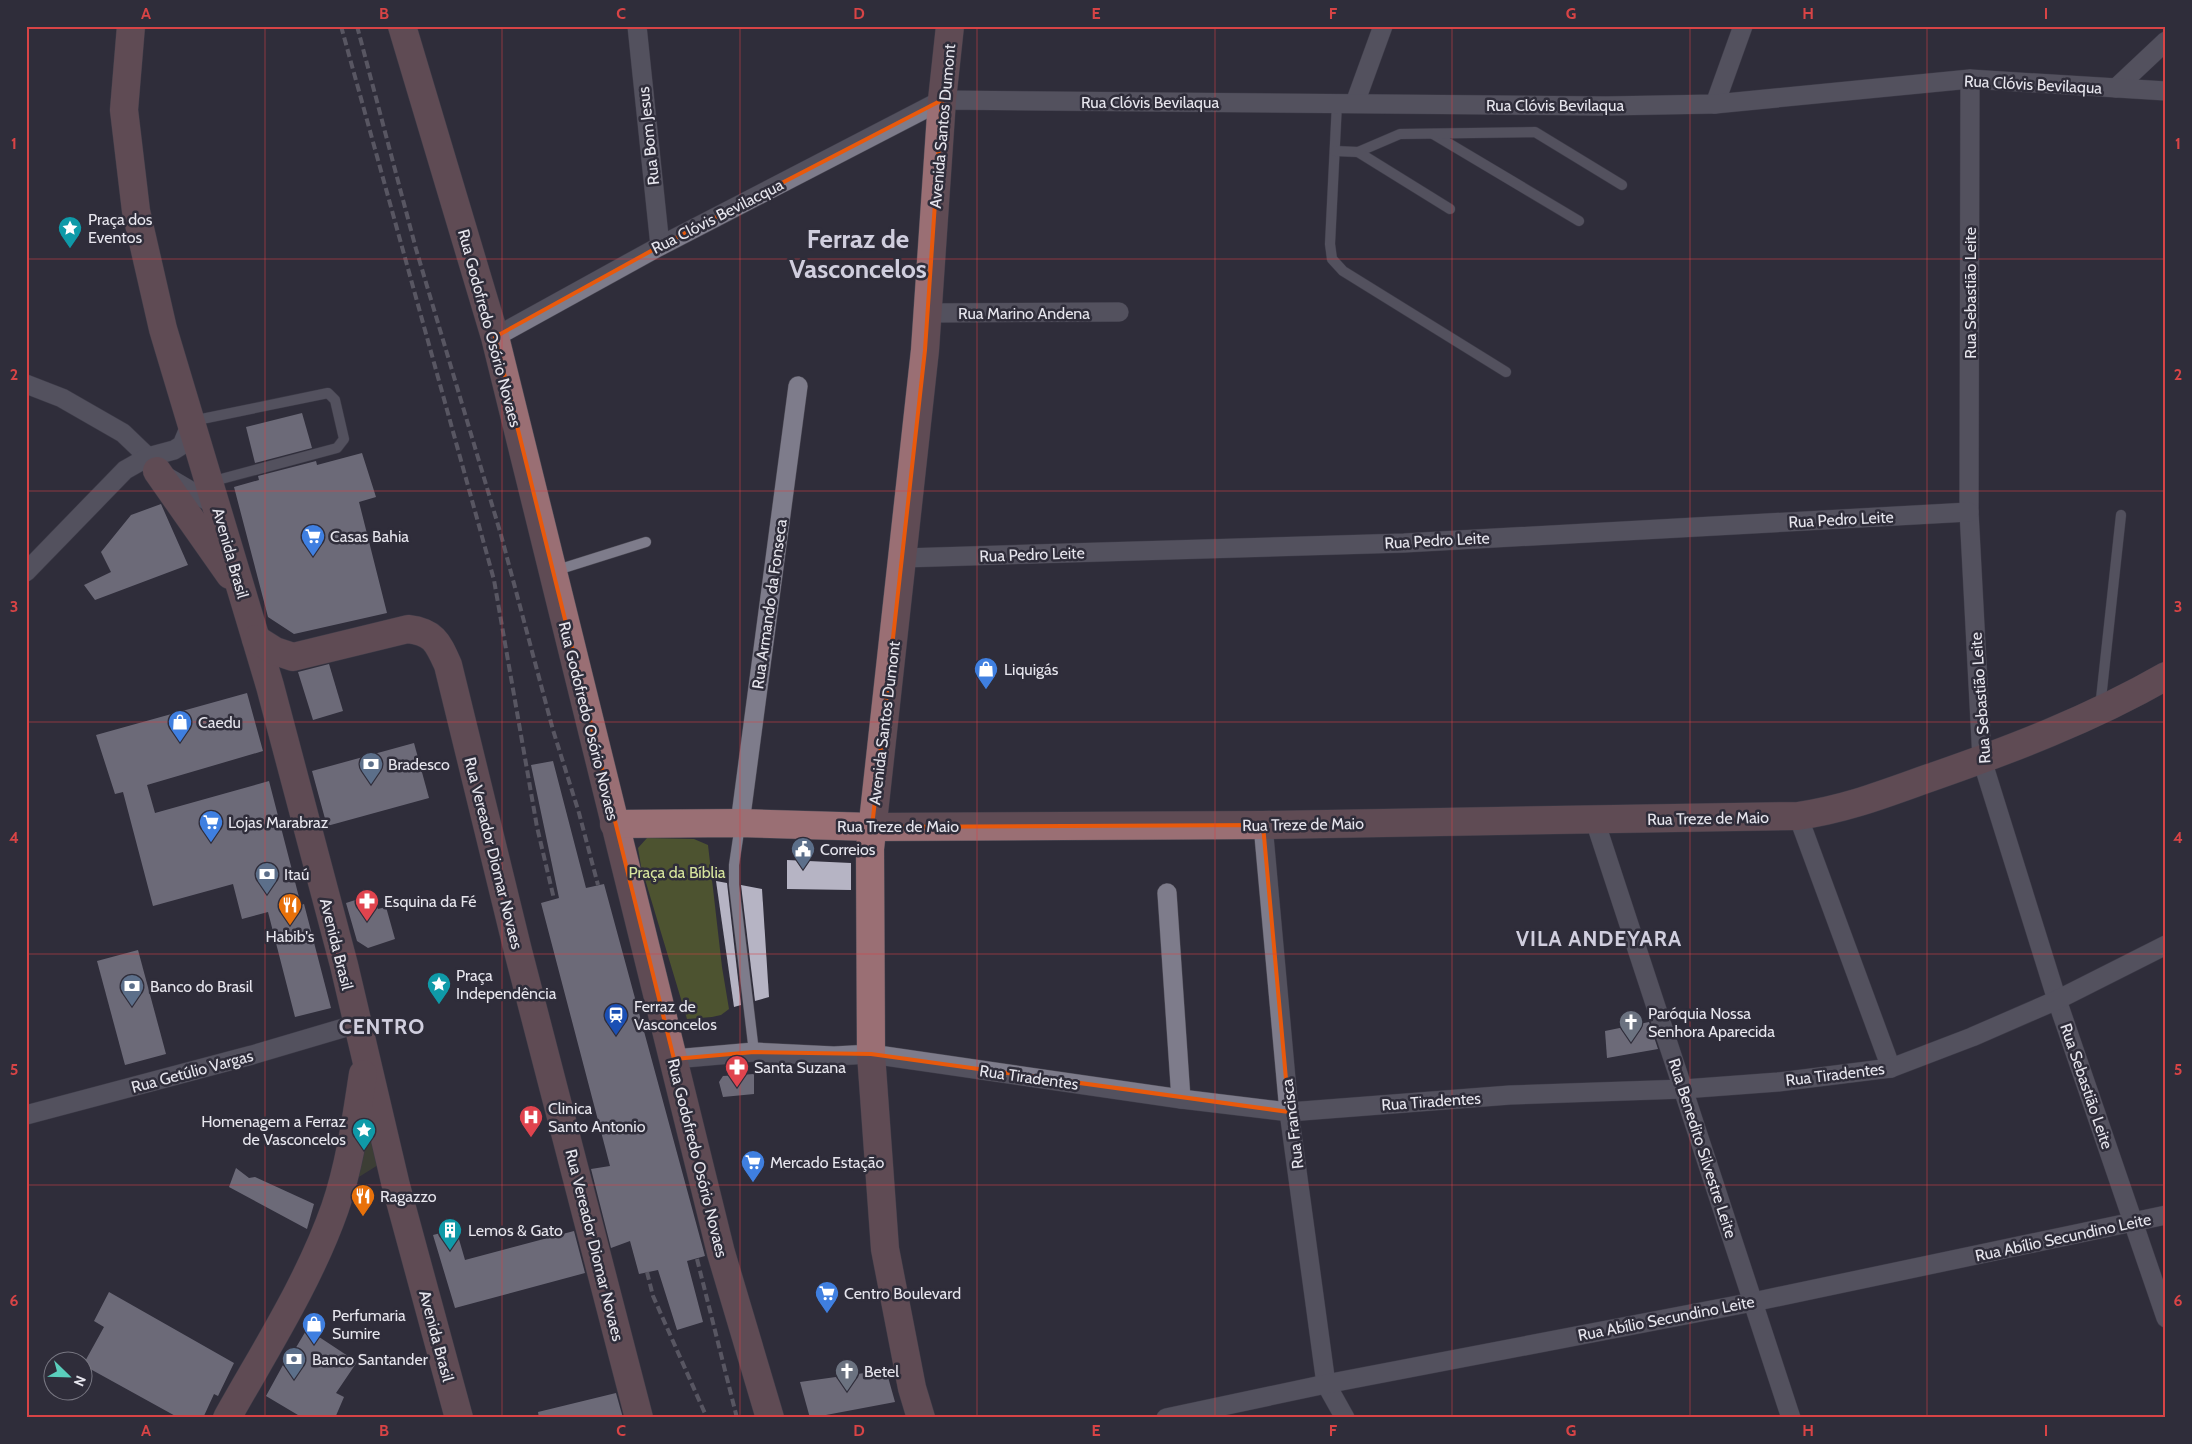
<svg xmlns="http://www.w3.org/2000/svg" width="2192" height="1444" font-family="Cabin,sans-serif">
<rect width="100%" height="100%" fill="#2f2d3a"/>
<g fill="#4d5330">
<path d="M647,838L694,839L708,845L722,967L729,1009L721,1015L712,1017L687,1019L641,866L638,848Z"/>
<path d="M366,1118L378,1165L354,1180Z"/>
</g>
<g fill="#b6b4c4">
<path d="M302,413L312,448L255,463L246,427Z"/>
<path d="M362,453L376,497L359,502L387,613L294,634L268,617L234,487L259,480L258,476L316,461L317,465Z"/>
<path d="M161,504L188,565L95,600L84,585L111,572L101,552L131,515Z"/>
<path d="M329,664L343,711L313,720L298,672Z"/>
<path d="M247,693L263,751L147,785L155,813L269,781L301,905L304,904L331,1008L295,1017L268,912L242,919L233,884L153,906L123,792L115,794L96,735Z"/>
<path d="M414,743L429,798L327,826L312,771Z"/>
<path d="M553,761L586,888L604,884L705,1256L687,1261L703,1322L677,1330L658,1270L639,1274L630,1241L611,1248L591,1169L610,1166L541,903L559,898L531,765Z"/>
<path d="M787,860L851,863V890L787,889Z"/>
<path d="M716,881L727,883L741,1005L734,1007Z"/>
<path d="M741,885L762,889L769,997L755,1001Z"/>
<path d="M374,894L378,909L386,907L395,939L368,948L357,941L346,903Z"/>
<path d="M138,950L166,1054L125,1065L97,961Z"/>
<path d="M1649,1022L1658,1049L1607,1058L1605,1031Z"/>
<path d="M754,1074V1094L723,1097L719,1082L723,1076Z"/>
<path d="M236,1168L249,1178L255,1177L314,1204L307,1229L229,1187Z"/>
<path d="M456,1229L465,1260L574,1231L585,1273L455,1308L433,1235Z"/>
<path d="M109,1292L234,1363L218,1396L214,1394L203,1418H179L83,1365L104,1327L94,1321Z"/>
<path d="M307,1329L357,1362L336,1393L344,1397L335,1418H303L266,1396L283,1365L285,1366Z"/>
<path d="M886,1370L895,1402L810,1418L800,1382Z"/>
<path d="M616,1393L623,1418H539L538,1412Z"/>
</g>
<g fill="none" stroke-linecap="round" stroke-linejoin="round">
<g stroke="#4d4b56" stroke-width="11">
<g id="lane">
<path d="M1337,103L1330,244L1332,259L1343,271L1506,372"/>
<path d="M1433,134L1579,221"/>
<path d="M1335,151L1358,152L1400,134L1535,132L1622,185"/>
<path d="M1358,152L1450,209"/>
<path d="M192,421L328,393L335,400L344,439L337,448L210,482"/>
<path d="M554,571L646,542"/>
<path d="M2100,708L2121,515"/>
<path d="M740,825L734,865V885L754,1052"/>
</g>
</g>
<g stroke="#4d4b56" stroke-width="20">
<g id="street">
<path d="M637,26L660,246"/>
<path d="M1970,79L1969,512L1982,760L2057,1000L2166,1318"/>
<path d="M2116,88L2166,41"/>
<path d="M1355,103L1383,26"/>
<path d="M1715,104L1743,26"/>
<path d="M928,313L1119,312"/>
<path d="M495,337L660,246L942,100L1606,106L1715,104L1970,79L2166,91"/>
<path d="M26,384L62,398L123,433L148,457L157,471L218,507"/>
<path d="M903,558L1404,543L1969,512"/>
<path d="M26,572L125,470L148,457L174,450L182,445L192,421"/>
<path d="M1798,816L1891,1068"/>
<path d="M1595,821L1791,1418"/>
<path d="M740,823L798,386"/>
<path d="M1263,825L1289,1112L1326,1384L1345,1418"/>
<path d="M1167,893L1181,1099"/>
<path d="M674,1059L754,1052L834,1056L871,1054L1181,1099L1289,1112L1510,1095L1684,1089L1778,1082L1891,1068L1972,1037L2057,1000L2166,945"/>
<path d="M26,1115L252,1055L357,1024"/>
<path d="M1166,1418L1326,1384L1753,1302L2166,1215"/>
</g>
</g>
<g stroke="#4d4b56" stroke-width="29">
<g id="secondary">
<path d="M131,26L124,110L136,211L163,329L270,686L344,965L396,1186L459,1418"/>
<path d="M402,26L495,337L721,1253L770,1418"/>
<path d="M157,471L230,575"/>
<path d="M256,639L275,651L293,657L408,629C434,632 438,643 448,665L518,951L639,1418"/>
<path d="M614,824L740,823L872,827L1263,825L1798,816C1846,809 1884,794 1929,778C2010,750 2091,719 2166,676"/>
<path d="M227,1418C265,1350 309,1282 335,1208C350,1164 356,1119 363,1074"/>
<path d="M921,1418L912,1388L885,1249L871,1054L870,849L925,350L942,100L950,26"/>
</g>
</g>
<use href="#lane" stroke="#7e7c8b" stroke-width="10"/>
<use href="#street" stroke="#7e7c8b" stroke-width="19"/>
<use href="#secondary" stroke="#9a6f74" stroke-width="28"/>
<g stroke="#8a8893" stroke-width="4" stroke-dasharray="8 4" stroke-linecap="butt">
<path d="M341,26L494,580L537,827L554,899"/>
<path d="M357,26L416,249L501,535L553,730L579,813L598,885"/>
<path d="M697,1259L737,1418"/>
<path d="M647,1272L653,1296L707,1418"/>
</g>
</g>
<path d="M0 0H2192V1444H0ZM942,100L925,350L872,827L1263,825L1289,1112L871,1054L754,1052L674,1059L495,337L660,246Z" fill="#2f2d3a" fill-opacity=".55" fill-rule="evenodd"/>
<path fill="none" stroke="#e8590c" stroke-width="4" stroke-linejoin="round" d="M942,100L925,350L872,827L1263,825L1289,1112L871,1054L754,1052L674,1059L495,337L660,246Z"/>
<path fill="none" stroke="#d84446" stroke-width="1" stroke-opacity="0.55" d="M265,26V1418M502,26V1418M740,26V1418M977,26V1418M1215,26V1418M1452,26V1418M1690,26V1418M1927,26V1418M26,259H2166M26,491H2166M26,722H2166M26,954H2166M26,1185H2166"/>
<defs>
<g id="sight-pin" transform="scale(1.25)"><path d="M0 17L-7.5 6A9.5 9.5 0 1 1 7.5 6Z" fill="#0f9aa8" stroke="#2f2d3a"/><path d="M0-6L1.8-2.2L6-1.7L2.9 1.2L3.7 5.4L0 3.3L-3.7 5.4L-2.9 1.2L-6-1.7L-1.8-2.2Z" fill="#fff"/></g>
<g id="supermarket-pin" transform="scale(1.25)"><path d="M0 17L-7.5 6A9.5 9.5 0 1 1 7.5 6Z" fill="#3f7fe0" stroke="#2f2d3a"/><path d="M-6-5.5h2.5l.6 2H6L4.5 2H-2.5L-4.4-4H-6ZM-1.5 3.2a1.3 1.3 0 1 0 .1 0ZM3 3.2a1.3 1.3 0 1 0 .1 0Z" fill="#fff"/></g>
<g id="shop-pin" transform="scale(1.25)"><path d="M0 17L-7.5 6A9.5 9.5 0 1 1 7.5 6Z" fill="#3f7fe0" stroke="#2f2d3a"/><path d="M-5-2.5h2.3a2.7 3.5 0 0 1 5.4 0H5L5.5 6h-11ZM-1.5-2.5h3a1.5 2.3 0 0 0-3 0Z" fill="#fff"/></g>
<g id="bank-pin" transform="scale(1.25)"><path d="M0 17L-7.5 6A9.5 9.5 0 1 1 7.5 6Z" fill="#5c6f8a" stroke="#2f2d3a"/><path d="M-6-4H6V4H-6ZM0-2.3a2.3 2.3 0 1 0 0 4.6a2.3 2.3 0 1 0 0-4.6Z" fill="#fff"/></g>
<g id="civic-pin" transform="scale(1.25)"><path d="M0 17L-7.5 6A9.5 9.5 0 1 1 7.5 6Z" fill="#5c6f8a" stroke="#2f2d3a"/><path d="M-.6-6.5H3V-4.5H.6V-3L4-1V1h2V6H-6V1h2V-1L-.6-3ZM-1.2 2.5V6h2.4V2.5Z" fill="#fff"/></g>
<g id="pharmacy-pin" transform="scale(1.25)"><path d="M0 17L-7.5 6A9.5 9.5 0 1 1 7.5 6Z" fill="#e0444e" stroke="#2f2d3a"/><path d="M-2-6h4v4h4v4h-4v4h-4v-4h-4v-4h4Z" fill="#fff"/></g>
<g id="restaurant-pin" transform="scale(1.25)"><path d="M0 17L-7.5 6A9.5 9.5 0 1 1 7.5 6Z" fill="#e8710a" stroke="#2f2d3a"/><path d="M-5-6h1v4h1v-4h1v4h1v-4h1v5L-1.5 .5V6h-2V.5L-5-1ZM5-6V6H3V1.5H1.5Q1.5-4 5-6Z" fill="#fff"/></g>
<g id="station-pin" transform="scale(1.25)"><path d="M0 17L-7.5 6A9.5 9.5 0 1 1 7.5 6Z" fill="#1a4fb4" stroke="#2f2d3a"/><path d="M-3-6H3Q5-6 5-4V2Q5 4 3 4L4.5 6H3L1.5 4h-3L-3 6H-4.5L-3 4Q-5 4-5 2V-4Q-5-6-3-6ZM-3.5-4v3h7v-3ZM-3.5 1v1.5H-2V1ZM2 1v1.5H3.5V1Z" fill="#fff"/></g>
<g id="church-pin" transform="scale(1.25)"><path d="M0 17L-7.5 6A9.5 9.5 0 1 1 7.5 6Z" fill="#6b7280" stroke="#2f2d3a"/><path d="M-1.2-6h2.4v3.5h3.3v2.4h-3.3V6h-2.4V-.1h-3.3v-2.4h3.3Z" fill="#fff"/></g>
<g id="hospital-pin" transform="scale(1.25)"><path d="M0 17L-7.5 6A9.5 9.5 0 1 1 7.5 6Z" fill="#e0444e" stroke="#2f2d3a"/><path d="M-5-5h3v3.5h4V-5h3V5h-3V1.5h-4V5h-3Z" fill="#fff"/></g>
<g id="building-pin" transform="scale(1.25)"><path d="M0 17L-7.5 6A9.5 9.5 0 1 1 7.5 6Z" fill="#0f9aa8" stroke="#2f2d3a"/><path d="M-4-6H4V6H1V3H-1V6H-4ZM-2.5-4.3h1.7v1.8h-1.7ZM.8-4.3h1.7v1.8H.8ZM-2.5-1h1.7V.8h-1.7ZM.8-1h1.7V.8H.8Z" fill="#fff"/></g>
</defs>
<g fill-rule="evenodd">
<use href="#sight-pin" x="70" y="228"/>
<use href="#supermarket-pin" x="313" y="536"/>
<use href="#shop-pin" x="986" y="669"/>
<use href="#shop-pin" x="180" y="722"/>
<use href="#bank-pin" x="371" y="764"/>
<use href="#supermarket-pin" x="211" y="822"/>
<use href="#civic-pin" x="803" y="849"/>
<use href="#bank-pin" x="267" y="874"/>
<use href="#pharmacy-pin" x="367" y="901"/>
<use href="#restaurant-pin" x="290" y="905"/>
<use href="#sight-pin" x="439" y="984"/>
<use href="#bank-pin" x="132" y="986"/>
<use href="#station-pin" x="616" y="1015"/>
<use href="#church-pin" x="1631" y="1022"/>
<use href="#pharmacy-pin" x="737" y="1067"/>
<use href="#hospital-pin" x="531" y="1117"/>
<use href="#sight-pin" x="364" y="1130"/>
<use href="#supermarket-pin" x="753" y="1162"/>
<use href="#restaurant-pin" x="363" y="1196"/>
<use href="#building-pin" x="450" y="1230"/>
<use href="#supermarket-pin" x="827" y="1293"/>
<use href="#shop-pin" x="314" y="1324"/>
<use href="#bank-pin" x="294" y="1359"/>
<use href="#church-pin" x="847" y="1371"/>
</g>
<g text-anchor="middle" stroke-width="5" stroke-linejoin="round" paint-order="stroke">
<g font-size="16" fill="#e6e5ed" stroke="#2f2d3a">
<text transform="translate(2033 84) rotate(3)" y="6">Rua Clóvis Bevilaqua</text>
<text x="1150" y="108">Rua Clóvis Bevilaqua</text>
<text x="1555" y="111">Rua Clóvis Bevilaqua</text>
<text transform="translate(942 126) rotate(-85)" y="6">Avenida Santos Dumont</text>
<text transform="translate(648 136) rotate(-96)" y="6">Rua Bom Jesus</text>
<text transform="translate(717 216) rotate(-27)" y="6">Rua Clóvis Bevilacqua</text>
<text transform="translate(1970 293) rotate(-90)" y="6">Rua Sebastião Leite</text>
<text x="1024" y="319">Rua Marino Andena</text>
<text transform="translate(490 328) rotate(75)" y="6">Rua Godofredo Osório Novaes</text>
<text transform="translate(1841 519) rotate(-3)" y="6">Rua Pedro Leite</text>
<text transform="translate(1437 540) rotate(-3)" y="6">Rua Pedro Leite</text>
<text transform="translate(231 553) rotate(74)" y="6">Avenida Brasil</text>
<text transform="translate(1032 554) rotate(-2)" y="6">Rua Pedro Leite</text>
<text transform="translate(769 604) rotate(-82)" y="6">Rua Armando da Fonseca</text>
<text transform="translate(1980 698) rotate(-94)" y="6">Rua Sebastião Leite</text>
<text transform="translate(589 721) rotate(76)" y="6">Rua Godofredo Osório Novaes</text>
<text transform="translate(884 723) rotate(-83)" y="6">Avenida Santos Dumont</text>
<text transform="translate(1708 818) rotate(-1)" y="6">Rua Treze de Maio</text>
<text transform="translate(1303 824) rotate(-1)" y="6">Rua Treze de Maio</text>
<text x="898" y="832">Rua Treze de Maio</text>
<text transform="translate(494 853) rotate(76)" y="6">Rua Vereador Diomar Novaes</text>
<text transform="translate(337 944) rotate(76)" y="6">Avenida Brasil</text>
<text transform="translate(192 1071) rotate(-15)" y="6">Rua Getúlio Vargas</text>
<text transform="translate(1835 1074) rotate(-7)" y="6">Rua Tiradentes</text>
<text transform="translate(1029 1077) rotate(8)" y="6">Rua Tiradentes</text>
<text transform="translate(2087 1086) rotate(71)" y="6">Rua Sebastião Leite</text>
<text transform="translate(1431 1101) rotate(-4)" y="6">Rua Tiradentes</text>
<text transform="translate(1292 1124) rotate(-97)" y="6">Rua Francisca</text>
<text transform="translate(1703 1148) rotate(72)" y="6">Rua Benedito Silvestre Leite</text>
<text transform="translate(698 1158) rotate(76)" y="6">Rua Godofredo Osório Novaes</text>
<text transform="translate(2063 1237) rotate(-12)" y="6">Rua Abílio Secundino Leite</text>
<text transform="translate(595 1245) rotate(76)" y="6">Rua Vereador Diomar Novaes</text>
<text transform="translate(1666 1318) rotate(-11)" y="6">Rua Abílio Secundino Leite</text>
<text transform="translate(437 1336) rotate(75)" y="6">Avenida Brasil</text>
</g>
<g font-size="16" fill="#e6e5ed" stroke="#2f2d3a" text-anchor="start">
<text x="88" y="225">Praça dos<tspan x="88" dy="18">Eventos</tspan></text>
<text x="330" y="542">Casas Bahia</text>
<text x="1004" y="675">Liquigás</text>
<text x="198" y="728">Caedu</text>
<text x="388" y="770">Bradesco</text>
<text x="228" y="828">Lojas Marabraz</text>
<text x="820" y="855">Correios</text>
<text x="284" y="880">Itaú</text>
<text x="384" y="907">Esquina da Fé</text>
<text x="290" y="942" text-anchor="middle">Habib's</text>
<text x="456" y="981">Praça<tspan x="456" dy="18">Independência</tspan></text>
<text x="150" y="992">Banco do Brasil</text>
<text x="634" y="1012">Ferraz de<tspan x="634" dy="18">Vasconcelos</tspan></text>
<text x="1648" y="1019">Paróquia Nossa<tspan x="1648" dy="18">Senhora Aparecida</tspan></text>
<text x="754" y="1073">Santa Suzana</text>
<text x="548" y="1114">Clinica<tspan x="548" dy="18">Santo Antonio</tspan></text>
<text x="346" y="1127" text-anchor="end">Homenagem a Ferraz<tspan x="346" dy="18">de Vasconcelos</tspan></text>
<text x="770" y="1168">Mercado Estação</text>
<text x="380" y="1202">Ragazzo</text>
<text x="468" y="1236">Lemos &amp; Gato</text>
<text x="844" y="1299">Centro Boulevard</text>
<text x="332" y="1321">Perfumaria<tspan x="332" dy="18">Sumire</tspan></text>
<text x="312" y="1365">Banco Santander</text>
<text x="864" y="1377">Betel</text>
</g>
<g font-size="16" fill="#d7e59d" stroke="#2f2d3a">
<text x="677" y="878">Praça da Bíblia</text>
</g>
<g font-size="21" font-weight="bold" letter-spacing="1" fill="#d0cede" stroke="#2f2d3a">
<text x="1599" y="946">VILA ANDEYARA</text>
<text x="382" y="1034">CENTRO</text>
</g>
<g font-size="26" font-weight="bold" fill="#d0cede" stroke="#2f2d3a">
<text x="858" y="248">Ferraz de<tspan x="858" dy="30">Vasconcelos</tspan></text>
</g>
</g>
<rect width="2192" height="1444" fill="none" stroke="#2f2d3a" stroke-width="55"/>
<g transform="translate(68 1376) rotate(113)"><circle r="24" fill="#2f2d3a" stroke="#787782"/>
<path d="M0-4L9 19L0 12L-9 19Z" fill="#5acebc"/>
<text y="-8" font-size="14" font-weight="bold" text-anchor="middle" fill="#e6e5ed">N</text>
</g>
<rect x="28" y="28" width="2136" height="1388" fill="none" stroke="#d84446" stroke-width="2"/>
<g font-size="16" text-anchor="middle" font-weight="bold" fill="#d84446">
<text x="146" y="19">A</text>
<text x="384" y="19">B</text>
<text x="621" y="19">C</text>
<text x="859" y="19">D</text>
<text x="1096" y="19">E</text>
<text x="1333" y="19">F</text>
<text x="1571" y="19">G</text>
<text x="1808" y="19">H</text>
<text x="2046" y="19">I</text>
<text x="14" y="149">1</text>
<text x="2178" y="149">1</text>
<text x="14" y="380">2</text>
<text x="2178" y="380">2</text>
<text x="14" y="612">3</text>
<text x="2178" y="612">3</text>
<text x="14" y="843">4</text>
<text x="2178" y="843">4</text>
<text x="14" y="1075">5</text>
<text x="2178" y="1075">5</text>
<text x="14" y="1306">6</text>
<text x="2178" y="1306">6</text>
<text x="146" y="1436">A</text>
<text x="384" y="1436">B</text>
<text x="621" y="1436">C</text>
<text x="859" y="1436">D</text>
<text x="1096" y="1436">E</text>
<text x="1333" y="1436">F</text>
<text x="1571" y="1436">G</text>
<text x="1808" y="1436">H</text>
<text x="2046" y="1436">I</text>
</g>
</svg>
